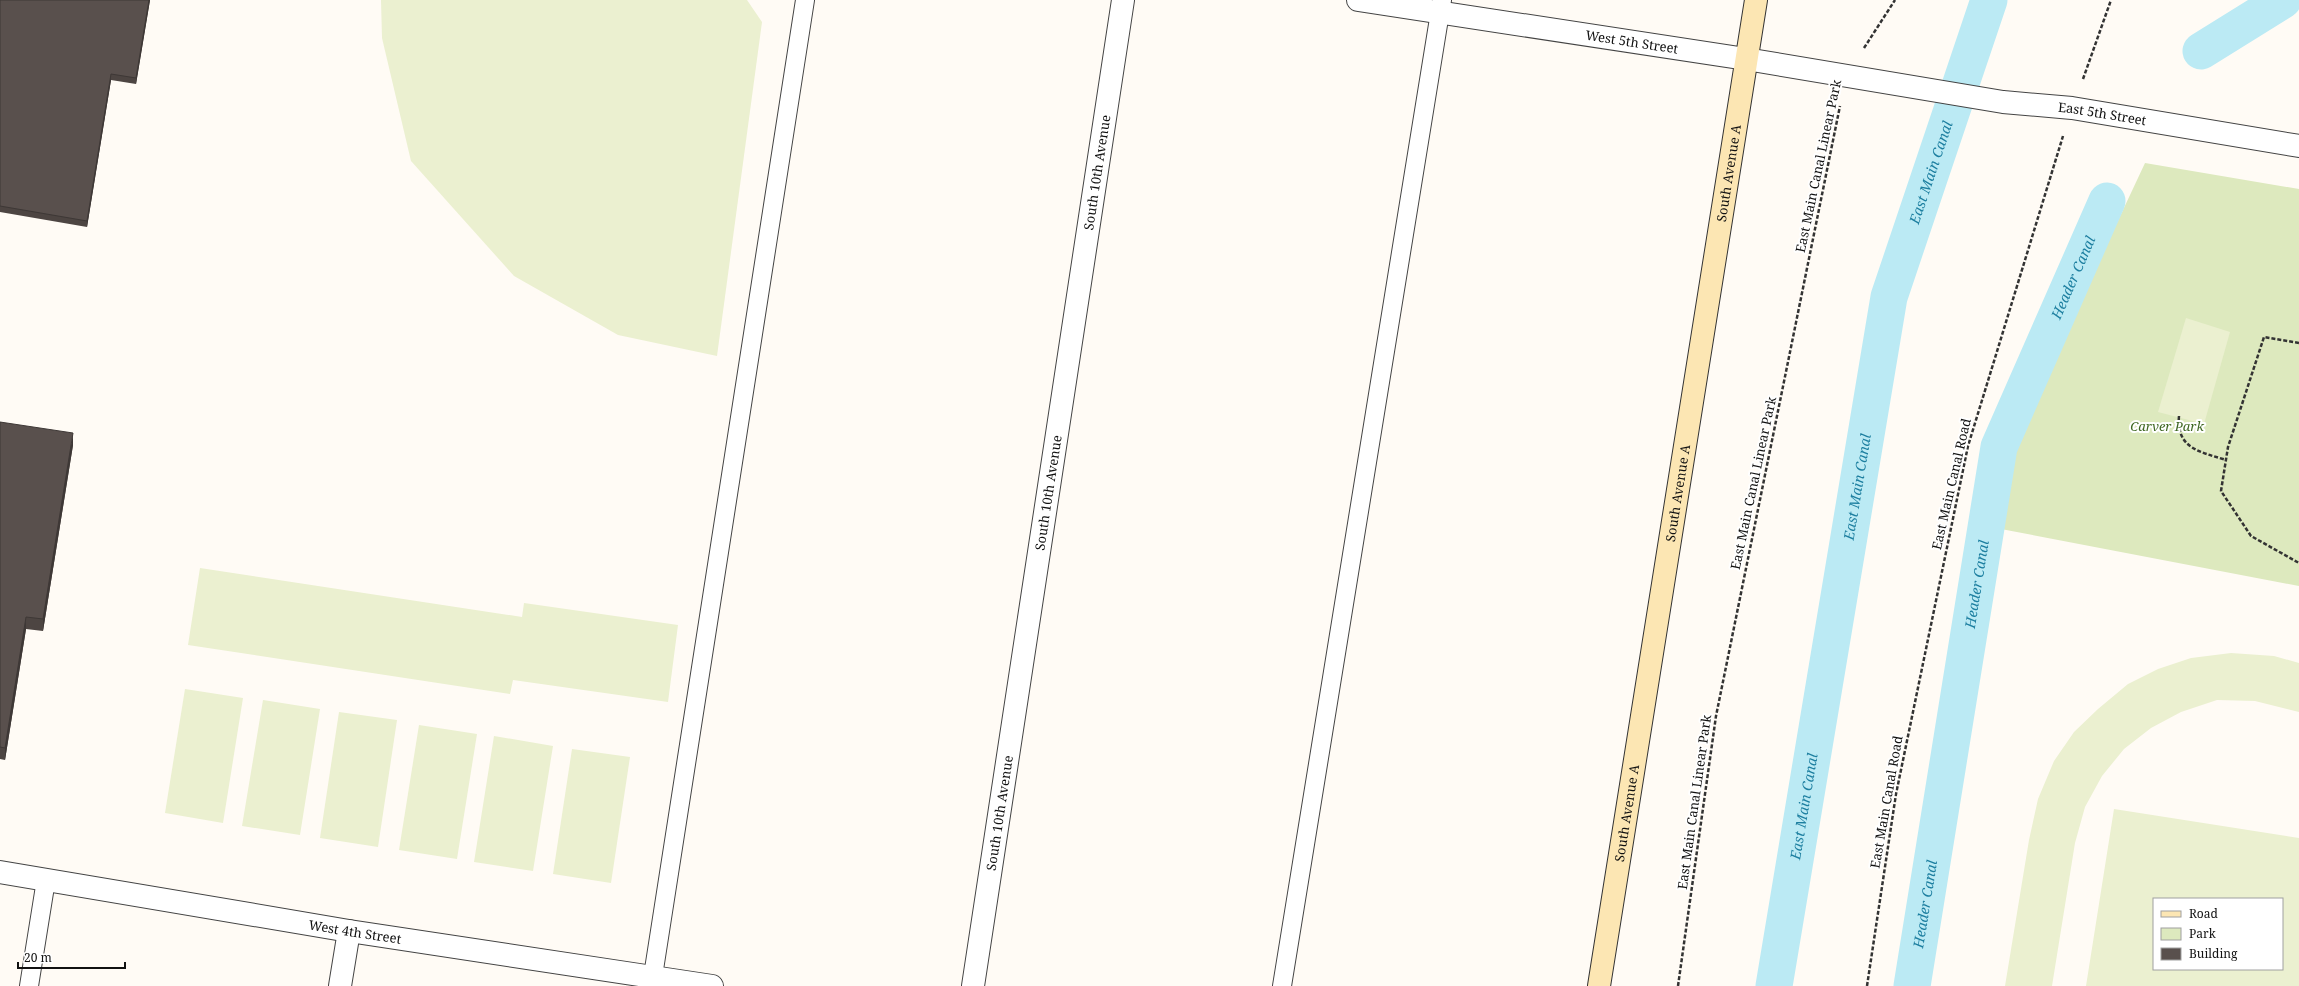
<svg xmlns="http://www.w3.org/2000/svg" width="2299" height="986" font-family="'Noto Serif',serif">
<rect width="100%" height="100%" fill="#fffbf5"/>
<path fill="#dde9be" d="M2145,163L2299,189V586L2001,529L2013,445Z"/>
<g fill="#ebf0d0" fill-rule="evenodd">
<path d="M381,0H747L762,22L717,356L618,335L514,276L411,161L382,38Z"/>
<path d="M2186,318L2230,332L2204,424L2158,412Z"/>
<path d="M200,568L522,617L524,603L678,625L668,702L513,680L510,694L188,645Z"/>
<path d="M2231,653L2274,656L2299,663V712L2255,701L2217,700L2181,712L2151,728L2124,749L2102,776L2085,807L2075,843L2052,986H2005L2029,840L2038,799L2054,761L2074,732L2098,709L2128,684L2158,669L2191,658Z"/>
<path d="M185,689L243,698L223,823L165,813Z"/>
<path d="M263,700L320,709L300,835L242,826Z"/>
<path d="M339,712L397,720L378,847L320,838Z"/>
<path d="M419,725L477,734L457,859L399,850Z"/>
<path d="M494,736L553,746L533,871L474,862Z"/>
<path d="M572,749L630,757L611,883L553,874Z"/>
<path d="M2114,809L2299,838V986H2086ZM2154,899H2282V969H2154Z"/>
</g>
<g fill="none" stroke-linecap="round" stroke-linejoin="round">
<g stroke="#bbeaf4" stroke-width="37">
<path d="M2201,51L2283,0"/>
<path id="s1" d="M1774,986L1889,297L1989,0"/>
<path id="s2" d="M1912,986L1999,447L2107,201"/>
</g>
<g stroke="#444" stroke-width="20">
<g id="lane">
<path d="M653,976L805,0"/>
<path d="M29,986L46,880"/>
<path d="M1282,986L1442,0"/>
</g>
</g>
<g stroke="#444" stroke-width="24">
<g id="street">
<path id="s3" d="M1358,0L1746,59L2003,102L2072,108L2299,146"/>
<path id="s4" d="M0,872L349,931L712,986"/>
<path d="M340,986L349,931"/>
<path id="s5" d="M973,986L1123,0"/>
</g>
</g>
<g stroke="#333" stroke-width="24">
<g id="secondary">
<path id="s6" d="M1599,986L1756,0"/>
</g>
</g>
<g stroke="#333" stroke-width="2.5" stroke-dasharray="4 2" stroke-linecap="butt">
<path d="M1864,48L1895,0"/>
<path d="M2083,79L2111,0"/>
<path d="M2299,343L2264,337L2228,447L2221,491L2251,536L2299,563"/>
<path d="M2179,416C2176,449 2201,452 2226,460"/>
<path d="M1678,986L1716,716L1840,106"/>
<path d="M1867,986L1896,794L1968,446L2063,136"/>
</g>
<use href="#lane" stroke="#fff" stroke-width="18"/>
<use href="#street" stroke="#fff" stroke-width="22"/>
<use href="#secondary" stroke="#fce6b3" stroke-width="22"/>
</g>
<g fill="#4d4542">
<path d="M0,0H150L136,84L111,80L87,227L0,212Z"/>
<path d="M0,422L73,445L43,631L26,629L5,760L0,759Z"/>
</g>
<g fill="#3e3836">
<path d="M149,0H150L136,84V78Z"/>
<path d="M111,74V80L87,227V221Z"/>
<path d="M73,433V445L43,631V619Z"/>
<path d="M26,617V629L5,760V748Z"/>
</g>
<g fill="#59504d" stroke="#3e3836">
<path d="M0,0H149L136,78L111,74L87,221L0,206Z"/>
<path d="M0,422L73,433L43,619L26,617L5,748L0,747Z"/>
</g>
<g text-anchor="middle" stroke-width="4" stroke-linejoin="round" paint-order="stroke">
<g font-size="13" fill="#111" stroke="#fff">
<text dy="5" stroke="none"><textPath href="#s3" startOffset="277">West 5th Street</textPath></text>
<text dy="5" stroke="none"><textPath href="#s3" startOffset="753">East 5th Street</textPath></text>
<text transform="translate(1818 166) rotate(-78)" y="5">East Main Canal Linear Park</text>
<text dy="5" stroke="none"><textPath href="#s5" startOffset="823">South 10th Avenue</textPath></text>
<text dy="5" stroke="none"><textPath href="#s6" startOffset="823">South Avenue A</textPath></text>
<text transform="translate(1753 483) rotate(-78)" y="5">East Main Canal Linear Park</text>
<text transform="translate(1951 484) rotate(-77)" y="5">East Main Canal Road</text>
<text dy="5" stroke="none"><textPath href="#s5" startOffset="499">South 10th Avenue</textPath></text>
<text dy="5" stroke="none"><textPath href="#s6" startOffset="499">South Avenue A</textPath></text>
<text transform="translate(1694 802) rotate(-82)" y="5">East Main Canal Linear Park</text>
<text transform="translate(1886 802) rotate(-80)" y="5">East Main Canal Road</text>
<text dy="5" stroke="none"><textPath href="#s5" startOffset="175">South 10th Avenue</textPath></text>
<text dy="5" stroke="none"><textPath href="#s6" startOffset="175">South Avenue A</textPath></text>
<text dy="5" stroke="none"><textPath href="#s4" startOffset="360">West 4th Street</textPath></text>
</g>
<g font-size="13" font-style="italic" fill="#3e6722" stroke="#fff">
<text x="2167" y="431">Carver Park</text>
</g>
<g font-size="14" font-style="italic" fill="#1d7fa0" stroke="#fff">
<text dy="5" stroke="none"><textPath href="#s1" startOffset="830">East Main Canal</textPath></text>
<text dy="5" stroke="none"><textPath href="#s2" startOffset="731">Header Canal</textPath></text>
<text dy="5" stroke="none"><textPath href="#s1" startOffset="506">East Main Canal</textPath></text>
<text dy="5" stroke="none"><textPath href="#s2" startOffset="407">Header Canal</textPath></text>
<text dy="5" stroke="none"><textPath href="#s1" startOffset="182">East Main Canal</textPath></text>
<text dy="5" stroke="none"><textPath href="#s2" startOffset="83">Header Canal</textPath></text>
</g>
</g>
<rect x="2153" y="898" width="130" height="72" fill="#ffffff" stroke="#a0a0a0"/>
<rect x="2161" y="911" width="20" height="6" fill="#fce6b3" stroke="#a0a0a0"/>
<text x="2189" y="918" font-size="12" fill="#111111">Road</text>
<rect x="2161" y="928" width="20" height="12" fill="#dde9be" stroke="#a0a0a0"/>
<text x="2189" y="938" font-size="12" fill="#111111">Park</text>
<rect x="2161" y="948" width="20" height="12" fill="#59504d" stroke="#a0a0a0"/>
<text x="2189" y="958" font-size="12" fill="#111111">Building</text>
<path d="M18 962v6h107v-6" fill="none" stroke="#111111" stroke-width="2"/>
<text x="24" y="962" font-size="12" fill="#111111" stroke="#ffffff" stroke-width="3" paint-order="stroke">20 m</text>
</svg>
